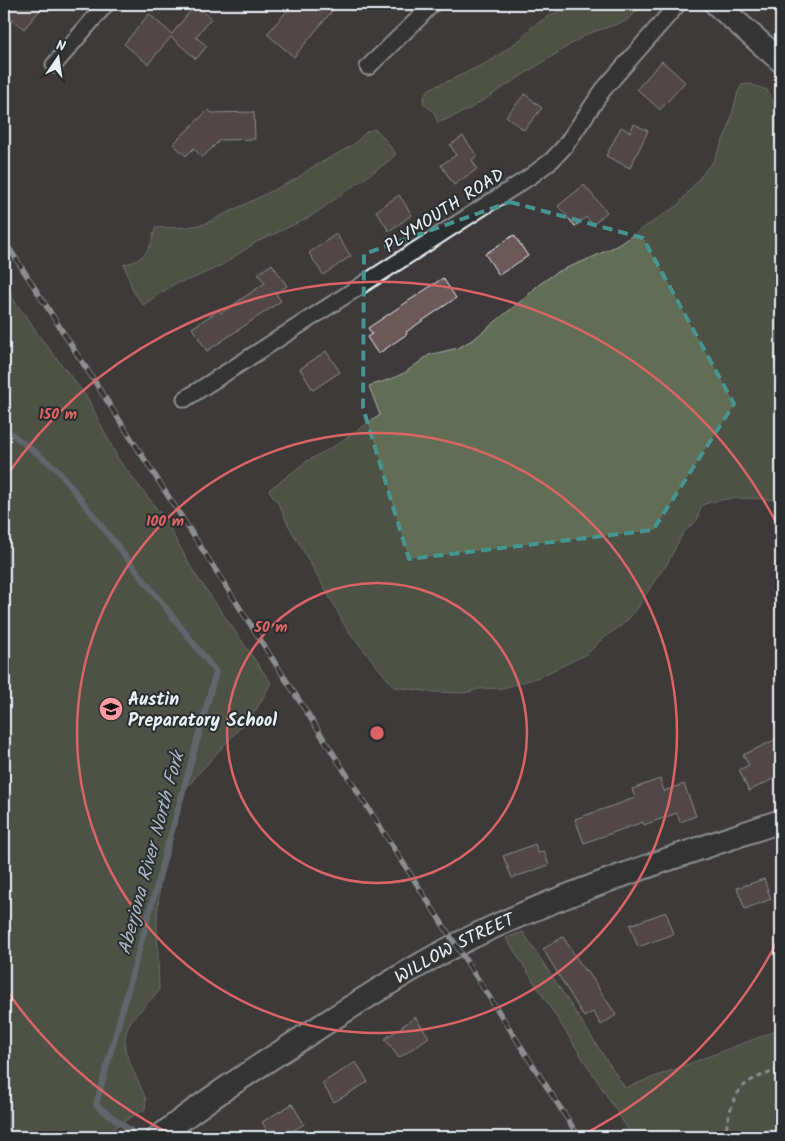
<svg xmlns="http://www.w3.org/2000/svg" width="785" height="1141" font-family="Kalam,sans-serif">
<rect width="100%" height="100%" fill="#3e3a3b"/>
<filter id="ink" filterUnits="userSpaceOnUse"><feTurbulence type="fractalNoise" baseFrequency=".02" numOctaves="2"/><feDisplacementMap in="SourceGraphic" scale="10" xChannelSelector="R" yChannelSelector="G"/><feConvolveMatrix kernelMatrix="1 2 1 2 8 2 1 2 1" color-interpolation-filters="sRGB"/></filter>
<g filter="url(#ink)">
<g fill="#626d54" stroke="#a5afa6">
<path d="M573,4H639L637,11L626,21L587,34L468,110L438,123L434,112L423,103L425,94L429,89L453,79L492,60L522,38L532,27L547,17Z"/>
<path d="M750,84L767,90L775,106L781,169V501C758,498 722,495 701,506L697,520L683,533L667,564L657,577L635,612L623,624L600,641L587,654L539,677L503,688L479,689L465,693L433,692L394,687L346,628L334,605L289,526L279,505L269,490L307,461L336,445L380,415L369,386L391,379L406,372L429,355L458,348L474,339L526,297L537,286L557,272L591,258L618,245L678,205L714,160L728,129L738,92L742,85Z"/>
<path d="M374,129L380,133L396,154L386,163L310,217L255,243L222,265L192,279L176,283L143,305L133,291L124,264C144,262 152,247 155,228L188,227L204,224L219,217L296,179L311,168L353,145L366,132Z"/>
<path d="M4,284L17,305L29,320L39,336L87,397L118,459L164,518L193,571L271,683L256,710L197,775L186,789L176,809L172,827L163,849L159,867L160,884L157,919L159,991L133,1018L128,1026L125,1037V1049L128,1059L146,1099L145,1109L118,1125L104,1137H4Z"/>
<path d="M523,932L625,1088L781,1029V1137H633L506,938Z"/>
</g>
<g fill="none" stroke-linecap="round" stroke-linejoin="round">
<path stroke="#8c9ca8" stroke-width="6" d="M4,428L57,469L216,672L96,1105L135,1134"/>
</g>
<g fill="#6c5958" stroke="#e8f1f8">
<path d="M4,4H45L24,29L4,12Z"/>
<path d="M293,4H323L332,11L294,57L267,34Z"/>
<path d="M195,5L211,18L196,37L207,46L196,59L171,37L148,64L124,44L149,14L172,34Z"/>
<path d="M662,61L685,82L660,110L637,89Z"/>
<path d="M525,94L542,108L524,130L506,116Z"/>
<path d="M208,110L212,113L254,112L255,139L220,140L202,158L194,148L186,156L173,144Z"/>
<path d="M634,124L648,131L630,168L606,156L621,127L630,132Z"/>
<path d="M463,136L477,156L472,160L477,169L454,185L441,165L456,155L450,145Z"/>
<path d="M584,185L607,212L593,225L586,217L575,226L558,206Z"/>
<path d="M399,195L412,215L389,231L376,211Z"/>
<path d="M336,234L351,256L323,275L309,253Z"/>
<path d="M514,235L528,256L499,275L485,254Z"/>
<path d="M272,264L287,286L276,294L281,301L207,351L192,328L219,310L221,313L265,283L258,274Z"/>
<path d="M443,278L456,298L406,332L407,334L378,354L367,337L372,334L368,328Z"/>
<path d="M326,351L340,372L313,390L300,369Z"/>
<path d="M781,737V775L749,791L739,770L749,765L743,755Z"/>
<path d="M660,779L664,791L684,784L696,816L680,822L677,813L644,825L643,822L584,843L575,819L635,798L632,789Z"/>
<path d="M535,844L538,853L544,851L549,865L512,878L503,856Z"/>
<path d="M764,879L771,899L745,909L737,888Z"/>
<path d="M666,912L674,934L638,947L630,925Z"/>
<path d="M563,937L585,971L587,970L616,1015L601,1025L593,1012L584,1017L543,949Z"/>
<path d="M415,1017L429,1037L399,1058L385,1039Z"/>
<path d="M356,1062L368,1082L334,1102L322,1083Z"/>
<path d="M292,1104L304,1124L293,1131L297,1137H271L262,1122Z"/>
</g>
<g fill="none" stroke-linecap="round" stroke-linejoin="round">
<g stroke="#e8f1f8" stroke-width="19">
<g id="minor">
<path d="M54,65L106,4"/>
<path d="M368,67L419,18L432,4"/>
<path d="M185,399L531,176L552,160L565,146L603,90L678,4"/>
</g>
</g>
<g stroke="#e8f1f8" stroke-width="26">
<g id="secondary">
<path d="M716,4L781,61"/>
<path id="s1" d="M159,1137C209,1097 267,1061 321,1026C376,991 431,955 491,928C585,885 684,854 781,821"/>
</g>
</g>
<path stroke="#e8f1f8" stroke-width="3" stroke-dasharray="5 4" stroke-linecap="butt" d="M724,1137C730,1116 730,1092 752,1080C761,1075 772,1073 781,1068"/>
<use href="#minor" stroke="#2a2d2e" stroke-width="15"/>
<use href="#secondary" stroke="#2a2d2e" stroke-width="22"/>
<g stroke="#e8f1f8" stroke-width="5.5">
<path id="rail" d="M4,240L579,1137"/>
</g>
<use href="#rail" stroke="#2a2d2e" stroke-width="4" stroke-dasharray="11" stroke-linecap="butt"/>
</g>
</g>
<path d="M0 0H785V1141H0ZM510,202L643,238L734,404L653,530L409,559L363,408L364,254Z" fill="#3e3a3b" fill-opacity=".55" fill-rule="evenodd"/>
<path fill="none" stroke="#459590" stroke-width="4" stroke-dasharray="10 6" stroke-linejoin="round" d="M510,202L643,238L734,404L653,530L409,559L363,408L364,254Z"/>
<g fill="none" stroke="#db6466" stroke-width="2.5">
<circle cx="377" cy="733" r="150"/>
<circle cx="377" cy="733" r="300"/>
<path d="M781 934A451 451 0 0 1 578 1137M176 1137A451 451 0 0 1 5 988M5 478A451 451 0 0 1 781 532"/>
</g>
<defs>
<g id="school-disc" transform="scale(1.25)"><circle r="9.5" fill="#ff9aa2" stroke="#2a2d2e"/><path d="M0-5L7-2L0 1L-7-2ZM-4 1L0 2.5L4 1V4Q0 6-4 4Z" fill="#111"/></g>
</defs>
<g fill-rule="evenodd">
<use href="#school-disc" x="111" y="709"/>
</g>
<g text-anchor="middle" stroke-width="4" stroke-linejoin="round" paint-order="stroke">
<g font-size="18" fill="#e8f1f8" stroke="#2a2d2e">
<text transform="translate(444 210) rotate(-33)" y="6">PLYMOUTH ROAD</text>
<text dy="6" stroke="none"><textPath href="#s1" startOffset="351">WILLOW STREET</textPath></text>
</g>
<g font-size="18" font-weight="bold" fill="#e8f1f8" stroke="#2a2d2e" text-anchor="start">
<text x="128" y="705">Austin<tspan x="128" dy="21">Preparatory School</tspan></text>
</g>
<g font-size="19" font-style="italic" fill="#abb8c3" stroke="#2a2d2e">
<text transform="translate(150 853) rotate(-75)" y="7">Aberjona River North Fork</text>
</g>
</g>
<circle cx="377" cy="733" r="8" fill="#db6466" stroke="#2a2d2e" stroke-width="2.5"/>
<g font-size="15" text-anchor="middle" font-weight="bold" fill="#db6466" stroke="#2a2d2e" stroke-width="4" stroke-linejoin="round" paint-order="stroke">
<text x="58" y="419">150 m</text>
<text x="165" y="526">100 m</text>
<text x="271" y="632">50 m</text>
</g>
<rect width="785" height="1141" fill="none" stroke="#2a2d2e" stroke-width="20"/>
<rect x="10" y="10" width="765" height="1121" fill="none" stroke="#e8f1f8" stroke-width="2" filter="url(#ink)"/>
<g transform="translate(58 58) rotate(13)" stroke="#2a2d2e" stroke-width="4" paint-order="stroke">
<path d="M0-4L9 19L0 12L-9 19Z" fill="#e8f1f8"/>
<text y="-8" font-size="14" font-weight="bold" text-anchor="middle" fill="#e8f1f8">N</text>
</g>
</svg>
